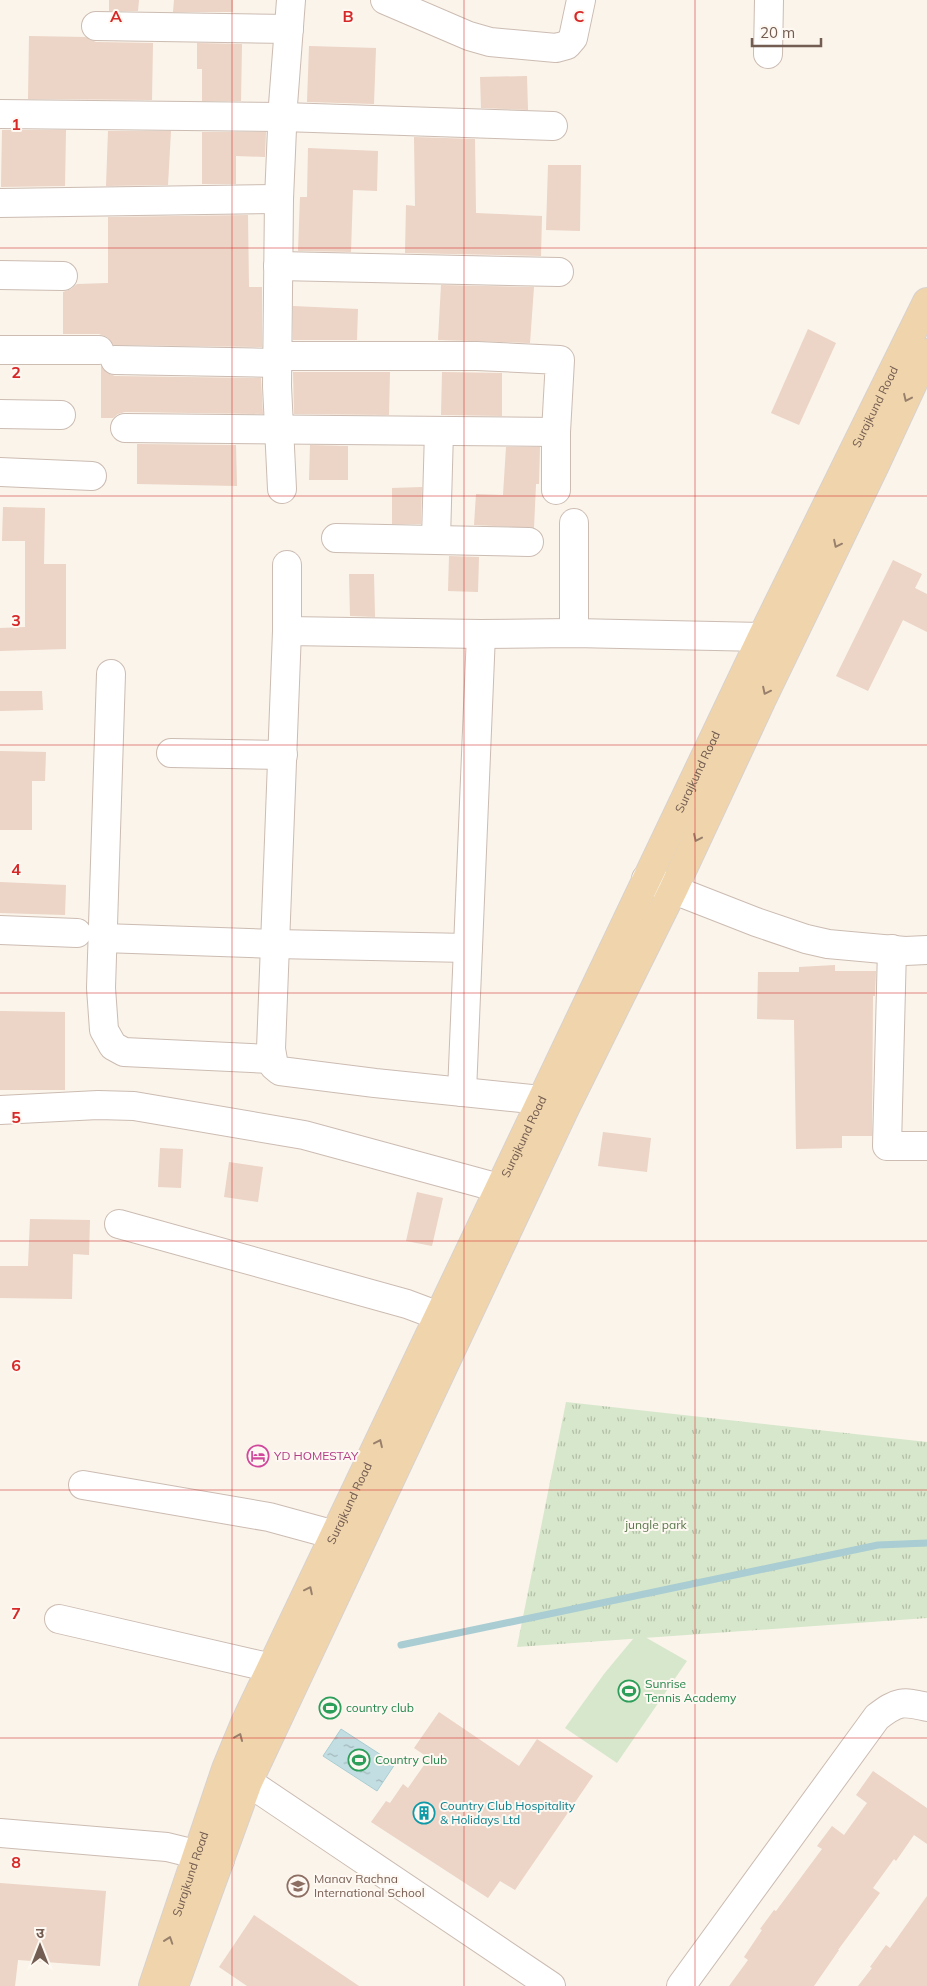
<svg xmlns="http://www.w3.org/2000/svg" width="927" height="1986" font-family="Mulish,'Noto Sans Devanagari',sans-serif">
<defs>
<pattern id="park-tufts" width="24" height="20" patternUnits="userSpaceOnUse" patternTransform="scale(1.25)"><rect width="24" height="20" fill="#d7e7cb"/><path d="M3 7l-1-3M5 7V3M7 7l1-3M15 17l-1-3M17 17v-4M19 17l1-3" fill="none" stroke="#b3bea7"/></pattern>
<pattern id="water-ripples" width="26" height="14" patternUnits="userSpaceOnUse" patternTransform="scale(1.25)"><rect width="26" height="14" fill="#c2dee2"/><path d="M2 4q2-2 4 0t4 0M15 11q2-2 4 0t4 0" fill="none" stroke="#a2b7ba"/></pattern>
</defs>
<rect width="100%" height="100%" fill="#faf4eb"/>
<path fill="url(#park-tufts)" d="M566,1402L927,1442V1618L517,1647Z"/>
<path fill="#d7e7cb" d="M638,1633L687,1661L617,1763L565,1728L604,1674Z"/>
<path fill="url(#water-ripples)" stroke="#a9cdd2" d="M341,1729L395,1764L377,1791L323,1756Z"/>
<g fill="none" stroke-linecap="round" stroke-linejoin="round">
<path stroke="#a9cdd2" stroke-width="7" d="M401,1645L878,1545L927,1543"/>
</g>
<g fill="#ecd4c6">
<path d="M109,0H139L138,11H109Z"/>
<path d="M174,0H233V12H173Z"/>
<path d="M29,36L85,37L96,42L153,43L152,100L28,99Z"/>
<path d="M197,43L242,44L241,101H202V69H197Z"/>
<path d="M309,46L376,48L374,104L307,102Z"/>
<path d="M527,76L528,110L481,108L480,77Z"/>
<path d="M2,130H66L65,186L1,187Z"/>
<path d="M108,131H171L168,185L106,186Z"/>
<path d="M202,132H266L265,157L236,156V184H202Z"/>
<path d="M414,137L475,139L476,213L542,216L541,256L405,253L406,205L415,206Z"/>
<path d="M308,148L378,151L377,191L353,190L351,252L298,251L300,197H307Z"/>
<path d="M548,165H581L580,231L546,230Z"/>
<path d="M248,215L249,287H262V347L113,345L107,337L99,334H63V292L71,289L77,284L108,283V217Z"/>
<path d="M441,285L534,287L530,343L438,340Z"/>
<path d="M293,306L358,309L357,340H293Z"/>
<path d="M808,329L836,343L799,425L771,413Z"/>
<path d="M101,366L107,373L115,376L261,378L263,414L125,412L118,414L113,418H101Z"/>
<path d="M293,372H390L389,415L294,414Z"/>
<path d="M442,372L502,373V416L441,415Z"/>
<path d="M137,444L236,445L237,486L137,484Z"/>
<path d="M310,445L348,446V480H309Z"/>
<path d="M506,447H540L539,484H536L534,528L474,525L476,494L503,495Z"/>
<path d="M422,487L421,524H392V488Z"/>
<path d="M3,507L45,508L44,564H66V649L0,651V628L25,627V541H2Z"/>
<path d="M449,556L479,557L478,592L448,591Z"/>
<path d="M893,560L922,574L915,588L927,594V632L903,620L868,691L836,676Z"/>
<path d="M349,574H374L375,617L350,616Z"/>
<path d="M0,691H42L43,710L0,711Z"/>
<path d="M0,751L46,752L45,781H32V830H0Z"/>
<path d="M0,882L66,885L65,915L0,913Z"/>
<path d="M835,965V971H876L875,996H873L872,1136H842V1148L796,1149L794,1020L757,1019L758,972H799V967Z"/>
<path d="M0,1011L65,1012V1090H0Z"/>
<path d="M603,1132L651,1138L647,1172L598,1166Z"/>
<path d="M160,1148L183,1149L181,1188L158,1187Z"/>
<path d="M229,1162L263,1167L258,1202L224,1197Z"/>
<path d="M417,1192L443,1198L432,1246L406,1241Z"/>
<path d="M30,1219L90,1220L89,1255L73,1254L72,1299L0,1298V1266H28Z"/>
<path d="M439,1712L519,1766L537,1739L593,1776L515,1890L500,1881L488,1898L371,1822L386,1801L390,1803L403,1784L408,1788L429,1758L414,1748Z"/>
<path d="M873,1771L927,1808V1844L914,1835L896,1861L894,1859L873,1888L880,1893L838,1950H839L814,1986H729L748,1960L744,1957L762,1930L760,1929L774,1910L776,1911L822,1849L817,1846L832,1826L844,1835L867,1803L856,1795Z"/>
<path d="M0,1883L106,1891L100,1966L18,1960L15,1986H0Z"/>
<path d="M927,1896V1986H858L872,1968L870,1967L886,1945L890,1948Z"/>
<path d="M254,1915L359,1986H247L219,1967Z"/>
</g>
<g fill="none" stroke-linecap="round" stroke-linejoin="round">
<g stroke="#ccbcb2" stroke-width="30">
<g id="minor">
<path d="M385,0L469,36L490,42L556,48L567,45L573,38L581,0"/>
<path d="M96,26L289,29"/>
<path d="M768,54L769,0"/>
<path d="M0,114L283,117L553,126"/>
<path d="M0,203L279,199"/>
<path d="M278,266L559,272"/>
<path d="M0,275L63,276"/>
<path d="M0,350H99"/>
<path d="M277,356H477L560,360L556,432V490"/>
<path d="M115,360L277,363"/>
<path d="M0,414L61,415"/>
<path d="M125,428L556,432"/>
<path d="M0,472L92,476"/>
<path d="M282,489L277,386L279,199L283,105L291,0"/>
<path d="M574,523V633"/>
<path d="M336,538L529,542"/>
<path d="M436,539L439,431"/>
<path d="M287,565V631"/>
<path d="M111,674L101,988L104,1030L113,1046L124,1052L271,1059"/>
<path d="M171,753L283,755"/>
<path d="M646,879L756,922L806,939L828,944L905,951L927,950"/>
<path d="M0,930L77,933"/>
<path d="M103,938L275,944L468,948"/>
<path d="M892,949L887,1146H927"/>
<path d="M462,1092L481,634"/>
<path d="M541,1100L375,1083L280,1071L274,1066L271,1049L287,631L481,634L574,633L762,637"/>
<path d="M0,1110L98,1105L134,1106L304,1135L499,1188"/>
<path d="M119,1224L407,1304L439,1316"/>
<path d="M83,1485L269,1517L335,1535"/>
<path d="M59,1619L272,1668"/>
<path d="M227,1770L248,1782L551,1986"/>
<path d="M0,1833L167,1847L220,1860"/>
<path d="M681,1986L877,1717C898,1701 902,1701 927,1707"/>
</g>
</g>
<g stroke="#d8d1ce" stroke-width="30">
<g id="major">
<path id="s1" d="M153,1986L226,1769L245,1723L762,637L927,302"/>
<path d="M174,1986L248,1782L565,1108L673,890L762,699L875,465L927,353"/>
</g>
</g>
<use href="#minor" stroke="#fff" stroke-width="28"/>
<use href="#major" stroke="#f0d5ac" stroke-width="28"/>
</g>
<defs><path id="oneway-chevron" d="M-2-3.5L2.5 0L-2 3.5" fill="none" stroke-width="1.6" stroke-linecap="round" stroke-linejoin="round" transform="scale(1.25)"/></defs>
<g stroke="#98806c">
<use href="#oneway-chevron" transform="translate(907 398) rotate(115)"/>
<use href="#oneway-chevron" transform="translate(837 544) rotate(116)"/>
<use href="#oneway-chevron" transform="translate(766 691) rotate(116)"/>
<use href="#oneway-chevron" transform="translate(697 838) rotate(115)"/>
<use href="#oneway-chevron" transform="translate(379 1443) rotate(-65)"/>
<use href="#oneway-chevron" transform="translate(309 1590) rotate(-64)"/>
<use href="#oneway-chevron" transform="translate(239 1737) rotate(-67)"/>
<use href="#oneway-chevron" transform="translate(169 1940) rotate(-71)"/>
</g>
<path fill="none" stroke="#d62828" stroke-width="1" stroke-opacity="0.55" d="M232,0V1986M464,0V1986M695,0V1986M0,248H927M0,496H927M0,745H927M0,993H927M0,1241H927M0,1490H927M0,1738H927"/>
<defs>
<g id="hotel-ring" transform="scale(1.125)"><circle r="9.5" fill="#fdf8f1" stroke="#d1479c" stroke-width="1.5"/><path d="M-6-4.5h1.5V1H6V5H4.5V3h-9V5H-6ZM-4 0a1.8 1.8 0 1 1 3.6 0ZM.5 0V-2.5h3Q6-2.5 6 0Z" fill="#d1479c"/></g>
<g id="stadium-ring" transform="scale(1.125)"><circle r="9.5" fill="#fdf8f1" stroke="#2e9e5b" stroke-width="1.5"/><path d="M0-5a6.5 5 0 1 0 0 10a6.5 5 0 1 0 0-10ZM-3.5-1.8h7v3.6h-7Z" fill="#2e9e5b"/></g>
<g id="building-ring" transform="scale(1.125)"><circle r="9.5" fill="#fdf8f1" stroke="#0f9aa8" stroke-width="1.5"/><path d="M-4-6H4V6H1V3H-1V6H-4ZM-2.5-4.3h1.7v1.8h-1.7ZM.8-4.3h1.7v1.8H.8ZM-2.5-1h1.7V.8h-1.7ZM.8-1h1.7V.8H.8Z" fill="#0f9aa8"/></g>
<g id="school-ring" transform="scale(1.125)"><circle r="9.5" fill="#fdf8f1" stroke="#8d6e63" stroke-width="1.5"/><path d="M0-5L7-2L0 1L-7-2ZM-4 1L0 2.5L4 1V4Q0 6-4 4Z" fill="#8d6e63"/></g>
</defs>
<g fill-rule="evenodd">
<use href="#hotel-ring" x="258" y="1456"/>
<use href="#stadium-ring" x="629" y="1691"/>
<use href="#stadium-ring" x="330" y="1708"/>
<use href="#stadium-ring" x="359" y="1760"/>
<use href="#building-ring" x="424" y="1813"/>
<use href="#school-ring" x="298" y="1886"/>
</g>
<g text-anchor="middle" stroke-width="4" stroke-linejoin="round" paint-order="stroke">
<g font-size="12" fill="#735c51" stroke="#fdf8f1">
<text dy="4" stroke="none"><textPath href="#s1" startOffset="1738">Surajkund Road</textPath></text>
<text dy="4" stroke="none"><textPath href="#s1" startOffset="1332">Surajkund Road</textPath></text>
<text dy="4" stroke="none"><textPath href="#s1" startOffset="928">Surajkund Road</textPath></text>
<text dy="4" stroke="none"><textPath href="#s1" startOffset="522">Surajkund Road</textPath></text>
<text dy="4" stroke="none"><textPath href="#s1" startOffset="118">Surajkund Road</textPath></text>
</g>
<g font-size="12" fill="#b23c85" stroke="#fdf8f1" text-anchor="start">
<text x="274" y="1460">YD HOMESTAY</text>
</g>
<g font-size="12" fill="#59774b" stroke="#fdf8f1">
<text x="656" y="1529">jungle park</text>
</g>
<g font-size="12" fill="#27864d" stroke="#fdf8f1" text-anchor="start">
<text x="645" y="1688">Sunrise<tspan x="645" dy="14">Tennis Academy</tspan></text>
<text x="346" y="1712">country club</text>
<text x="375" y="1764">Country Club</text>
</g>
<g font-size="12" fill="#0d838f" stroke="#fdf8f1" text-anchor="start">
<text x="440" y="1810">Country Club Hospitality<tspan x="440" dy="14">&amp; Holidays Ltd</tspan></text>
</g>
<g font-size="12" fill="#785e54" stroke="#fdf8f1" text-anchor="start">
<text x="314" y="1883">Manav Rachna<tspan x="314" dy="14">International School</tspan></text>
</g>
</g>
<g font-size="16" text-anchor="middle" font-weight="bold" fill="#d62828" stroke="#fdf8f1" stroke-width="4" stroke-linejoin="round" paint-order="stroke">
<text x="116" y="22">A</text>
<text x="348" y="22">B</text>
<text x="579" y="22">C</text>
<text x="16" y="130">1</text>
<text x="16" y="378">2</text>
<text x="16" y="626">3</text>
<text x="16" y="875">4</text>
<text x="16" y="1123">5</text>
<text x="16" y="1371">6</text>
<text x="16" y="1619">7</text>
<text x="16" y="1868">8</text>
</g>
<g transform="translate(40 1946)" stroke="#fdf8f1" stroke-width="4" paint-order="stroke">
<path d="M0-4L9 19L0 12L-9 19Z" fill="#735c51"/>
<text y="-8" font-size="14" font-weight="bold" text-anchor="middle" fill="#735c51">उ</text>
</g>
<path d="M752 38v8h69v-8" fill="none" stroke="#735c51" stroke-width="2.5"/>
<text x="760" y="38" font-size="15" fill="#735c51" stroke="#fdf8f1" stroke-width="4" paint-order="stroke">20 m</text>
</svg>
